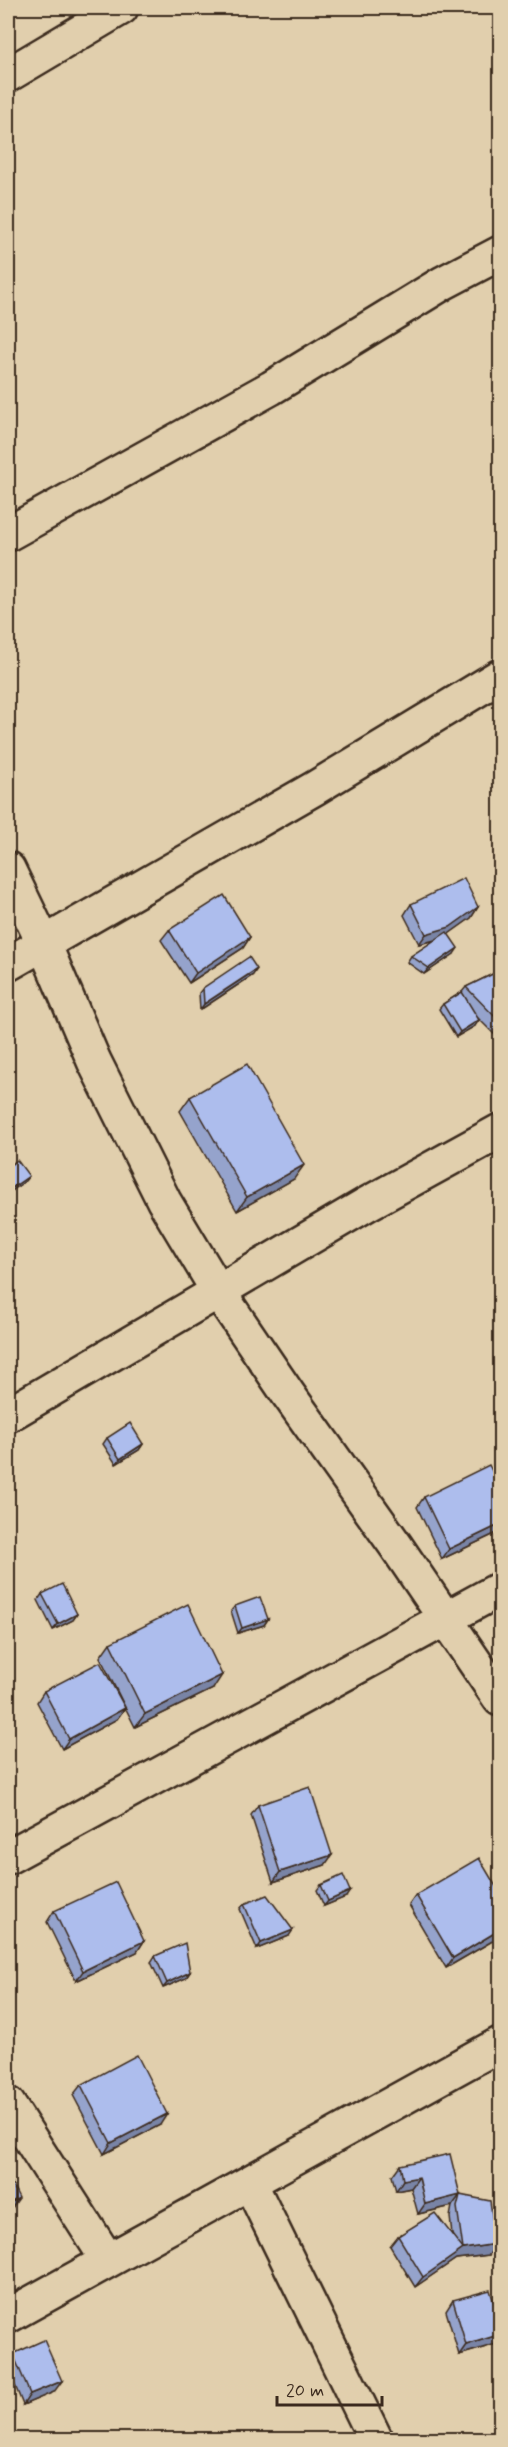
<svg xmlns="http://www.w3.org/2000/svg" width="508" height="2447" font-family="Mynerve,sans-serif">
<rect width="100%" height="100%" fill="#e1cfad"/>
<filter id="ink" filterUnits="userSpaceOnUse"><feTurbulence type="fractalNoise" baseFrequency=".0167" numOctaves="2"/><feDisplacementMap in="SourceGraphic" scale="12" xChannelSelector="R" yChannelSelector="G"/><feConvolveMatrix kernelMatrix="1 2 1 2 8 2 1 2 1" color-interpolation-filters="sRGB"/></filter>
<g filter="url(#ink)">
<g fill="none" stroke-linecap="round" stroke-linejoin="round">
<g stroke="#3b2a1e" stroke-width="38">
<g id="street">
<path d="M8,75L121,8"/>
<path d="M8,534L271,388L443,283L500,253"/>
<path d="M8,869L44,944L94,1061L164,1201L218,1291L288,1394L396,1546L500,1699"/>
<path d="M8,964L315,788L500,676"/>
<path d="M8,1415L367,1204L500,1131"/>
<path d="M8,1857L500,1589"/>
<path d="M8,2104L107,2259"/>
<path d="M250,2183L376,2440"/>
<path d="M8,2316L500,2044"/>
</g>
</g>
<use href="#street" stroke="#e1cfad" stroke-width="33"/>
</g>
<g fill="#95a3cc" stroke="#3b2a1e" stroke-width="1.5">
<path d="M411,904L478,907L471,918L448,934L454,954L424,974L407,962L411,956L435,940L419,944L404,915Z"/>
<path d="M169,930L250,937L243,948L189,983L161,940Z"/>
<path d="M501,970V1034L496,1036L478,1018L475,1026L456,1037L439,1009L443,1004L462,992L466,987Z"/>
<path d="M253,975L200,1010L199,993L203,988Z"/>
<path d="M190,1097L294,1179L237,1211L180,1111Z"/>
<path d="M107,1438L143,1444L139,1450L116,1464L103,1444Z"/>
<path d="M501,1489V1531L442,1559L417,1507L424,1497Z"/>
<path d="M42,1594L77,1614L73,1620L53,1630L38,1600Z"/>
<path d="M235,1606L268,1619L264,1625L238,1633L231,1611Z"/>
<path d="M110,1643L213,1689L135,1727L100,1657Z"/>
<path d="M44,1691L125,1708L117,1719L62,1749L37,1702Z"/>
<path d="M258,1805L325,1865L273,1882L251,1815Z"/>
<path d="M321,1885L346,1897L324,1906L317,1890Z"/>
<path d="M416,1895H501V1936L446,1968L409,1905Z"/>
<path d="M244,1904L289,1936L257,1949L240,1909Z"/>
<path d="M54,1911L144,1941L137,1952L76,1981L47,1922Z"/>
<path d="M155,1956L190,1972L186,1978L163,1988L151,1962Z"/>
<path d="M81,2085L160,2125L104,2154L73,2095Z"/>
<path d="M400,2165L460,2195L489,2255L456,2259L415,2287L390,2246L398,2236L452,2234L450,2217L452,2206L418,2214L411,2188L396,2191L392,2176Z"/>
<path d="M453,2300L501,2325V2337L496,2344L459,2355L446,2311Z"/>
<path d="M13,2354L54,2392L23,2405L8,2368V2362Z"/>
</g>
<g fill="#7984a6" stroke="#3b2a1e" stroke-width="1.5">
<path d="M478,907L471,918L443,938L419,944L426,934Z"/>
<path d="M250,937L243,948L189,983L196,973Z"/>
<path d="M458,948L454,954L424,974L429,968Z"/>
<path d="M257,969L253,975L200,1010L204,1004Z"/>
<path d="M479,1020L475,1026L456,1037L460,1032Z"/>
<path d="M304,1165L294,1179L237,1211L247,1197Z"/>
<path d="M29,1176L25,1181L8,1194L9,1190Z"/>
<path d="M143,1444L139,1450L116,1464L120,1459Z"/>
<path d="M501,1524V1531L442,1559L449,1549Z"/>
<path d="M77,1614L73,1620L53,1630L58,1624Z"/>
<path d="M268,1619L264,1625L238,1633L242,1628Z"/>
<path d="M222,1675L213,1689L135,1727L145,1714Z"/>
<path d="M125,1708L117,1719L62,1749L69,1739Z"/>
<path d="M332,1855L325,1865L273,1882L280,1872Z"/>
<path d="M350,1891L346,1897L324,1906L328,1901Z"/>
<path d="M501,1929V1936L446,1968L453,1958Z"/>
<path d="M293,1930L289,1936L257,1949L261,1943Z"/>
<path d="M144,1941L137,1952L76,1981L83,1971Z"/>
<path d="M190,1972L186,1978L163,1988L167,1983Z"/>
<path d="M167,2114L160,2125L104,2154L111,2143Z"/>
<path d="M419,2177L411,2188L396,2191L403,2180Z"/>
<path d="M460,2195L452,2206L418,2214L425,2204Z"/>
<path d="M19,2198L12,2208L8,2210V2204Z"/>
<path d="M496,2244L489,2255L456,2259L415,2287L423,2277L463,2249Z"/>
<path d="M501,2334V2337L496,2344L459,2355L466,2345Z"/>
<path d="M62,2381L54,2392L23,2405L30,2394Z"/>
</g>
<g fill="#adbded" stroke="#3b2a1e" stroke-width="1.5">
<path d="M464,878L478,907L450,927L426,934L411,904Z"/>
<path d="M224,895L250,937L196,973L169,930Z"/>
<path d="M447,932L458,948L429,968L411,956Z"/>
<path d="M249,957L257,969L204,1004L203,988Z"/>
<path d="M501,970V1023L466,987Z"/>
<path d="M462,992L479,1020L460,1032L443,1004Z"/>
<path d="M247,1064L304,1165L247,1197L190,1097Z"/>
<path d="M17,1160L29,1176L9,1190L8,1183V1167Z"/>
<path d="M130,1423L143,1444L120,1459L107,1438Z"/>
<path d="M489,1465L501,1489V1524L449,1549L424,1497Z"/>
<path d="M62,1584L77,1614L58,1624L42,1594Z"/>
<path d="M260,1597L268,1619L242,1628L235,1606Z"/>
<path d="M188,1604L222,1675L145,1714L110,1643Z"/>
<path d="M100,1662L125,1708L69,1739L44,1691Z"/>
<path d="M310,1787L332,1855L280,1872L258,1805Z"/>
<path d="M479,1858L501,1895V1929L453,1958L416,1895Z"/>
<path d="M343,1875L350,1891L328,1901L321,1885Z"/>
<path d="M116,1882L144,1941L83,1971L54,1911Z"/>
<path d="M267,1895L293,1930L261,1943L244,1904Z"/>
<path d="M185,1943L190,1972L167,1983L155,1956Z"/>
<path d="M137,2055L167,2114L111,2143L81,2085Z"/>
<path d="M450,2154L460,2195L490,2201L496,2244L463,2249L457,2207L460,2195L425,2204L419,2177L403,2180L400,2165Z"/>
<path d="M8,2176L19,2198L8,2204Z"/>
<path d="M435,2213L463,2249L423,2277L398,2236Z"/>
<path d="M490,2290L501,2325V2334L466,2345L453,2300Z"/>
<path d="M44,2340L62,2381L30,2394L13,2354Z"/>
</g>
</g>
<rect width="508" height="2447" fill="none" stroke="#e1cfad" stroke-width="30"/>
<rect x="15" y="15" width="478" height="2417" fill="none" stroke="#3b2a1e" stroke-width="2" filter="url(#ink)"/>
<path d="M277 2396v9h105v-9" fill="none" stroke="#3b2a1e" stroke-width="3"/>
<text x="286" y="2396" font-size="18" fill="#3b2a1e" stroke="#e1cfad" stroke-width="4.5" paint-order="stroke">20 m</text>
</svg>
